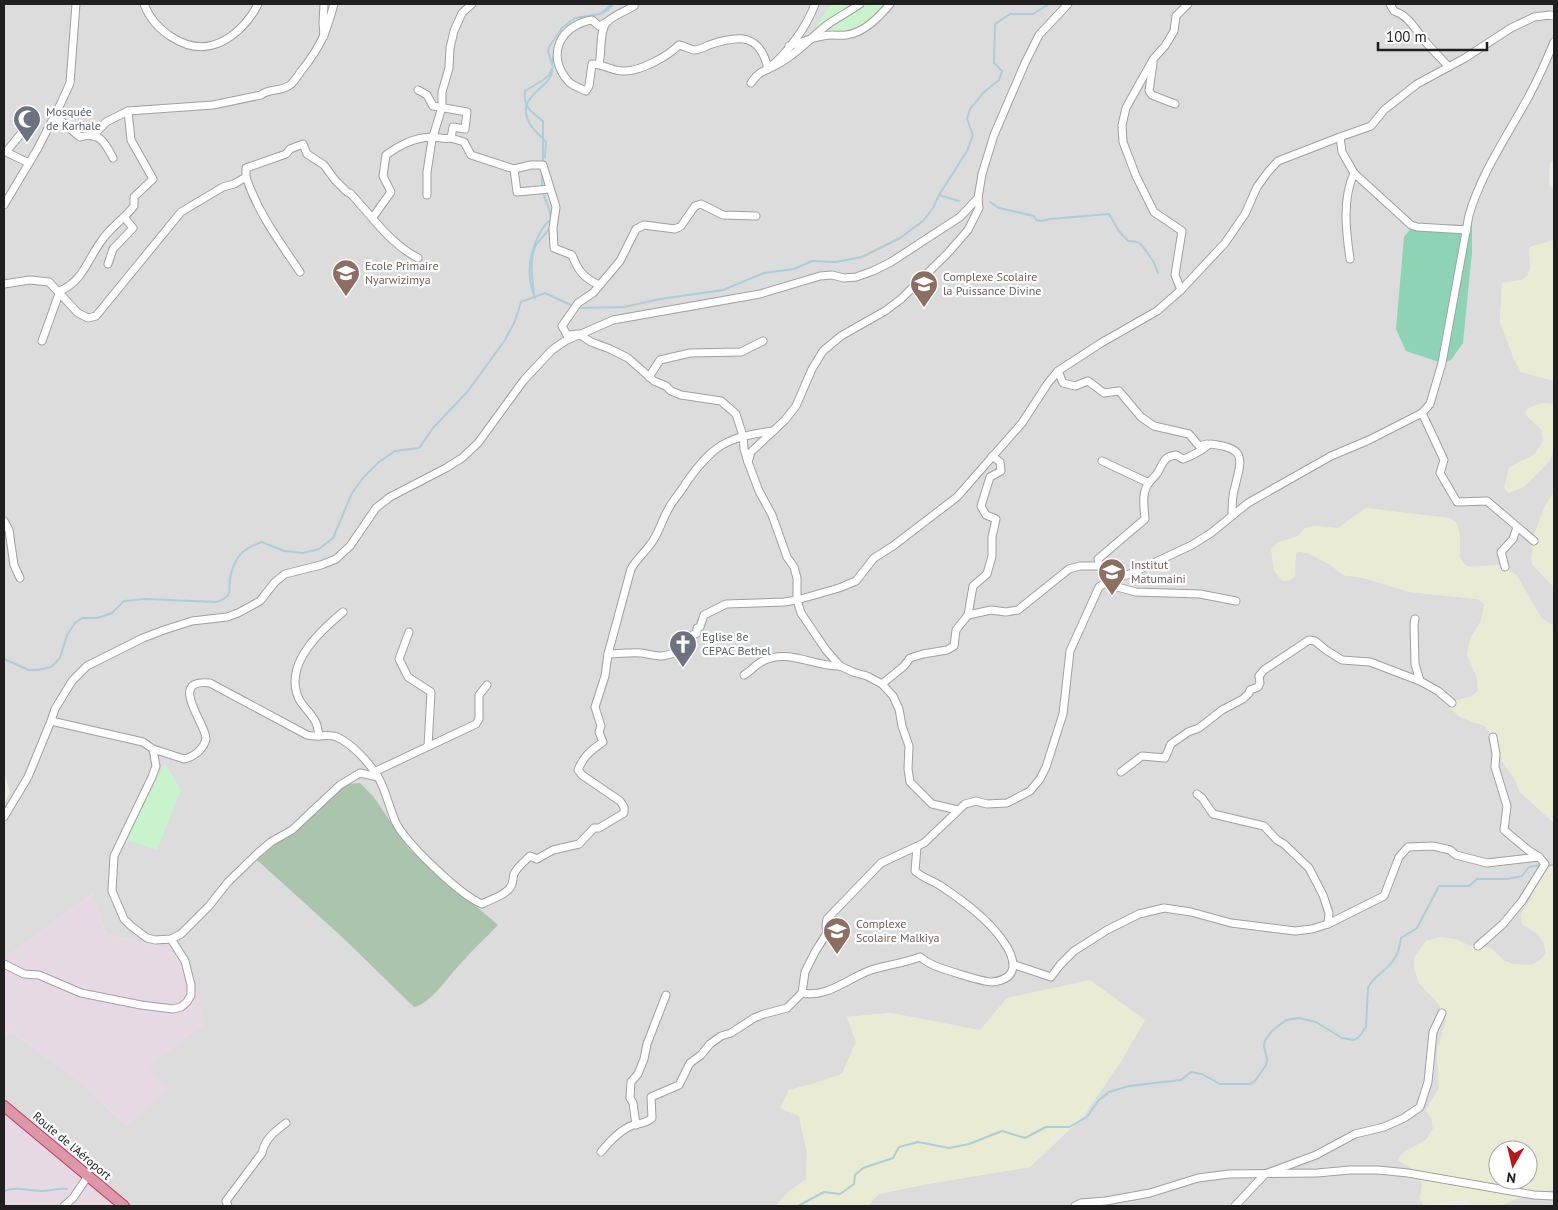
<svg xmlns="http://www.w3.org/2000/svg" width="1558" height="1210" font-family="'PT Sans',sans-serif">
<rect width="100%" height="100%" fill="#eeece7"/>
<g fill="#dddcdc">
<path d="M4,4H1554V159L1550,164L1549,185L1554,190V240L1530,269L1528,275L1522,280L1502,283L1500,322L1514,359L1521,372L1554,381V404L1542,403L1526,415L1542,430L1543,441L1535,454L1509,468L1549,462L1554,450V492L1545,506L1532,564L1554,587V626L1542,619L1517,576L1500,565L1469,567L1465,565L1460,558V536L1366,508L1338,529L1316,526L1298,536L1277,543L1295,576V555L1297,551L1300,552L1308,553L1331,565L1343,575L1364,578L1410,592L1478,599L1485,604L1481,621L1471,637L1467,654L1477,678L1478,691L1471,697L1453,701L1460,717L1485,726L1495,739L1502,761L1514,778L1520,792L1554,823V863L1538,877L1532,887L1531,899L1521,914L1522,924L1538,934L1544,943L1546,954L1538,962L1531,965H1515L1505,961L1490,948L1470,946L1455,939L1419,983L1438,1003L1445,1016L1446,1024L1437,1051L1439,1088L1426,1110L1432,1119L1433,1129L1426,1140L1404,1152L1399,1161L1414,1170L1421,1178L1422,1187L1420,1198L1424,1206H867L879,1194L927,1184L1030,1167L1083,1116L1123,1058L1007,998L981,1031L891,1013L847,1017L856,1042L842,1074L809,1085L789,1090L781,1108L799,1115L807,1153L806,1180L788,1192L776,1206H128L69,1153L4,1100V1038L10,1031L77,1079L127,1126L146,1068L204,1024L178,947H161L106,934L92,894L4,959V804L10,792L4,772Z"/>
<path d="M1554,1189V1206H1500L1518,1198Z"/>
</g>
<g fill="#e7d9e4">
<path d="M92,894L106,934L161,947H178L197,983L204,1024L147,1068L169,1089L127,1126L77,1079L10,1031L4,1038V959Z"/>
<path d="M4,1100L69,1153L128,1206H4Z"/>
</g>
<g fill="#eaebd4" fill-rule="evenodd">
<path d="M1554,240V381L1521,372L1514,359L1500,322L1502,283L1522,280L1528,275L1530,269L1529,247Z"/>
<path d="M1542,403L1554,404V450L1549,462L1524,487L1508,493L1504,487L1509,468L1535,454L1543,441L1542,430L1526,415L1525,411L1528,408Z"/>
<path d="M1554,492V587L1532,564L1531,561L1535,532L1545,506Z"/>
<path d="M1366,508L1450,518L1457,523L1460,536V558L1465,565L1469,567L1501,565L1507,568L1517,576L1542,619L1554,626V823L1520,792L1514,778L1502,761L1495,739L1485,726L1460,717L1450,708L1453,701L1471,697L1478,691L1477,678L1467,654L1471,637L1481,621L1484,604L1478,599L1410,592L1364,578L1343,575L1331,565L1308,553L1300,552L1297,551L1296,555L1295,576L1290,580L1283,581L1274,571L1271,549L1277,543L1298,536L1305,528L1316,526L1338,528Z"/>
<path d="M1554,863V1189L1518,1198L1500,1206H1475L1466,1199L1424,1206L1420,1198L1422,1187L1421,1178L1414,1170L1399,1161L1398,1158L1404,1152L1426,1140L1433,1129L1432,1119L1426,1110L1439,1088L1437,1051L1446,1020L1438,1003L1419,983L1414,969V957L1426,941L1441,937L1455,939L1470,946L1490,948L1505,961L1512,964L1531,965L1538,962L1546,954L1544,943L1538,934L1522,924L1521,914L1531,899L1532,887L1538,877ZM1498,1150H1528V1180H1498Z"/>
<path d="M1090,980L1145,1020L1123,1058L1084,1116L1030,1167L927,1184L879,1193L867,1206H776L788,1192L806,1179L807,1153L799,1116L780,1108L789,1090L809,1085L842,1074L856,1042L847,1017L891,1013L980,1030L1007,998Z"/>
</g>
<path fill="#abc4ae" d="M360,783L373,796L409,849L498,925C486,938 473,949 462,962C450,974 431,1004 414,1007L341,936L257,860L345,784Z"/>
<g fill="#c9f3cc">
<path d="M831,4H895L885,14L855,30L825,32L817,24Z"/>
<path d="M165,763L181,790L157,850L125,839Z"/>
</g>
<path fill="#8fd3b7" d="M1414,224L1472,225V252L1463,343L1451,360L1442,363L1406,351L1396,329L1404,237Z"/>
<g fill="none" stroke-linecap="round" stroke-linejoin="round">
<g stroke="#adced6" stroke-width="2">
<path d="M602,13L606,11L614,4"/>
<path d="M552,63L554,53"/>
<path d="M545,157L546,142C541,136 534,131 530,124C513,95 552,89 552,70"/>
<path d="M543,163V121C531,112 523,107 525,91L543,80L549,75L553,67L548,52L549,47L562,28L575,18L600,14L612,4"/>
<path d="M542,173V188"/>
<path d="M939,195L959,201"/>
<path d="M990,202L999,208L1034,216L1036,220L1041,221L1050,219L1109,214L1119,231L1128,241C1141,241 1141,244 1148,254C1154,262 1154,262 1158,273"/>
<path d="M534,293C532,279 529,258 536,245C540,239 547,233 551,226"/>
<path d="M535,298C527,278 528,258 537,239C540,232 544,223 551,220C551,210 546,203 543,193"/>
<path d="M577,308L624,307L660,299L723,290L764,273L794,269L812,261L836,262L862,257L900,238L923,221L933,208L939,195L967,151L973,135L967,119L970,109L984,92L999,80L1002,71L994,63L995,24L1010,14H1033L1049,4"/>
<path d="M4,659L29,670H38L51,667L60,658L67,635L75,623L82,618H97L112,613L124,601L145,599L217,602C237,594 226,589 231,574C236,555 244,548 262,542L284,551L303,553L319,549L333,538L352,493L363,478L379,462L395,451L419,448L433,428L468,391L505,340L515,321L521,302L545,293L573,306"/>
<path d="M1547,865H1554"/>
<path d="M4,1191C16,1186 28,1191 41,1191C50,1191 58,1188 67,1189"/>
<path d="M798,1206L824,1192L840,1194L854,1184L855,1175L863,1168L893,1158L899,1147L918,1142L949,1148L969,1144L1002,1131L1025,1138L1046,1127H1069L1087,1117L1098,1101L1109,1092L1129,1086L1181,1080L1191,1072L1202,1074L1220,1084H1250L1255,1081L1266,1065L1267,1059L1264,1046L1265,1040L1272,1031L1286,1020L1299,1018L1316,1022L1342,1038L1354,1040L1359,1037L1366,1027L1368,988C1373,976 1386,971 1393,961C1398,954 1400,946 1401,938L1417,928L1439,886H1469L1477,879H1507L1522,876L1529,867L1542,865"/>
</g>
<g stroke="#a0a0a0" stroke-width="9">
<g id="minor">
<path d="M144,4C153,29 185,53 213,45C232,40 250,21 258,4"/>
<path d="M1390,4L1394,11C1409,16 1415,29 1425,41C1432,50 1441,58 1449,67"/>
<path d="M607,22L599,26L592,20C560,25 545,56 569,82C573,86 580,88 586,91L589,86L592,64C603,64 612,71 623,71C640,72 668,56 679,45C684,46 690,49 694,50C699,50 705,47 709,45C739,35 760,33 768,69C792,59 807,41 827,25C838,17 850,11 860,4"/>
<path d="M324,36L323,23L324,4"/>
<path d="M789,46C800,43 811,38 823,36C831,34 838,36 846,35C864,33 879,17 890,4"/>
<path d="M1153,63L1149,91L1152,95L1175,104"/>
<path d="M599,64C602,53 599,30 607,22C614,15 626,11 634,6"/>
<path d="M751,83C753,80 756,76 759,74C762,71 766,71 769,68C788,53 807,26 815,4"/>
<path d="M418,90L427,95L433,106L467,112L465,129L453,127L451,138L464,142L471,155L514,169L517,192L550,189"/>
<path d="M54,115L80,137C99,131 105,142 113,158"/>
<path d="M24,130L6,152L29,163"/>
<path d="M93,136L106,122L128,111L213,105L261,95C269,88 281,92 290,85C295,81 298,75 302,70C321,46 326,33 334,4"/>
<path d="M1340,137L1371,126L1384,110L1417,84L1465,58L1511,28L1534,17L1550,15L1554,16"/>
<path d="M514,169L531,165H543L556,207L553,228L554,248L572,255C578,271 584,278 599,285"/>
<path d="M246,177C258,213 279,241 300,272"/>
<path d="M427,195V172L432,140L442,107V92L449,68L450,48L454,31L462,13L472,4"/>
<path d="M4,205L38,148L61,103L70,83L76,4"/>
<path d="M756,216L723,215L701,204L695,206L681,226L675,229L644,225L636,229L620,261L593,293L578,303L562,326L567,335L579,334L591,342L610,349L628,358L654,381L666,386L671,391L681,395L721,401L736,414L743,436L744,449L748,462L759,491L772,515L787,557L794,567L797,578V600L801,613L826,650L840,666L853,672L867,676L882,684L893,696L899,709L902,726L909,746L908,769L910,782L932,804L958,810"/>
<path d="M373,217L391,192L383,176L386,155C400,145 413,138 431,137C439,137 444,140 451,138"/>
<path d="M1350,259C1346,231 1342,200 1354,173"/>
<path d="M108,264L113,249L133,228L124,217"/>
<path d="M4,284L30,280L49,282L78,313L88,318L96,316L181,212L223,187L234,184L246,177V168L286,154L290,149L303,144L307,154L324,165L335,180L347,192L350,193C372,216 390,244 418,258"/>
<path d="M1181,290L1175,275L1182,231L1154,212L1136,176L1123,142L1122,125L1126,108L1137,88L1154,58L1165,46L1174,31L1176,16L1188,4"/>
<path d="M42,341L60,291C84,280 87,260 102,240C111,227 125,218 134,206V197L153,179L131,140L128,111"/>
<path d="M1058,371L1063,383L1075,386L1088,381L1104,393L1119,391L1141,417L1154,426L1189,434L1199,446L1207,444"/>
<path d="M649,377L660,360L690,353L741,352L763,341"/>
<path d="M1422,413L1444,460L1440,473L1457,502L1487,501L1534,541"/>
<path d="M1102,461L1149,483"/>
<path d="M748,462L751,452L785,420L796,406L812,369L823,351L841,336L885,311L901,299L947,254L968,230L979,208L978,198L982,174L994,135L1025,63L1039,35L1068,4"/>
<path d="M4,521L9,530L14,565L20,578"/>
<path d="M1100,566L1098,559L1145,519C1144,506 1141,492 1150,481C1153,478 1156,476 1158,472C1164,462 1163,457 1176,455L1183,459C1193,456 1202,450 1210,444C1249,448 1241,460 1234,491C1232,498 1232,507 1232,515"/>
<path d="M1505,567L1501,552L1513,539L1517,527"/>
<path d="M968,615L991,610L1006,612L1018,610L1069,569L1080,566H1100L1117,587L1136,592L1200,594L1236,601"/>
<path d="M1415,619L1414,624L1415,664L1420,681L1438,691L1452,703"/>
<path d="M409,632L399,659L408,677L431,692L428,746"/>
<path d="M608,654C619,654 630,652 641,653C656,655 660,659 676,652L678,640L684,639L697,633V628L700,627L704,615L726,604L784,602L797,600L839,588L856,581L874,558L893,546L957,497L1022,423L1048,383L1058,371L1101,343L1157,311L1181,290L1225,243L1245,214L1257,187L1268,172L1278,161L1340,137L1342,152L1354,173L1411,225L1417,227L1467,230"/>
<path d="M744,675C751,671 756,664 763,661C788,648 814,667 840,666"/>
<path d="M882,684L904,666L910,658L923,654L947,650L954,646L956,630L968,615L973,586L987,574L992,556V537L996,519L986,515L981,506L990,477L1001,471L1000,462L992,456"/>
<path d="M51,721L143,742L153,749L156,766L152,777L114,856L112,891L124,919L131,926L147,938L155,940L171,939L181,934L209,906L228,882L258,853L271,842L292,830L340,785L360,773L378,777"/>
<path d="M319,736C318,731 318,725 315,721C311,713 303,707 299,699C283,665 319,632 343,612"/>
<path d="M153,749L184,759C190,758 193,756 198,752C201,749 205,744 206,739C207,725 166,678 210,683L307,735C316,738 327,733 337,737C352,744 369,762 378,777C386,790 389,808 396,823C407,844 460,895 482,904C491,899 502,897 509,889C514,884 512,880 514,874C517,867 525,861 530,856L537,859L553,850L579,844L594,828H599L624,813V807L620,801L582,775L578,770C583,757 591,750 603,742L599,732L601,726L595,707L605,676L608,654L631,569C637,558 647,551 654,539C660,529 663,518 669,508C673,500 681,492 686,483C713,445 726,437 773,431"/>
<path d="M374,772L476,724L479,719V695L487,685"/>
<path d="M1121,772L1142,756L1165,758L1171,744L1188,732L1199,728L1222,710L1243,699L1249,693L1250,690L1258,687L1260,683L1259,676L1264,670L1309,640L1315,641L1326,650L1342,660L1370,662L1420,681"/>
<path d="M1197,794L1202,798L1213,814L1264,826L1277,840L1284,844L1309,868L1323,895L1329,913L1328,924"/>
<path d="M4,817L28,777L51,721L55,709L72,681L87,666L143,638L164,630L192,621L227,617L238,613L260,601L275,582L285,574L321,565L336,559L350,546L376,508L390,497L446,468L462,458L478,443L524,380L552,350L565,341L613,320L760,294L820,276L832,275L844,278L856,277L873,271L891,262L960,217L978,198"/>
<path d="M1478,946L1503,924L1522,901L1545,864L1539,857L1528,850L1504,830L1507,806L1495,767L1496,754L1493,737"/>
<path d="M4,964L24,974L39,975L81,993L141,1005L173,1009L181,1007L187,1002L191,995V985L185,961L171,939"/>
<path d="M1015,965L1051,977L1060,965L1074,951L1107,930L1139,914L1164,908L1191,912L1231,923L1295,931L1312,929L1328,924L1384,896L1399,857L1408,847L1433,846L1450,850L1456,855L1487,863L1539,857"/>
<path d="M802,993C828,998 848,978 871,970C887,965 904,963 920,957C924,960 929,963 933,965C942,969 983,982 992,982C1020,979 1016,959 1003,941C988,919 963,901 941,886C932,880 924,879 915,871L917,847"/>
<path d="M636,1125L633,1103L630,1098L631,1082L638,1074L644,1059L647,1044L666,995"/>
<path d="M601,1152C609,1142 620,1130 633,1125C640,1123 645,1124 652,1118L651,1097L679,1085L690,1063L701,1055L710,1044L721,1036L731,1033L754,1018L764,1014L787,1008L802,993L805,972L815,952L827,933L826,926L827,919L881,863L924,843L965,804L976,801L987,804L1007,803L1030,791L1040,779L1046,767L1063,714L1070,651L1099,587L1111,579L1130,574L1192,545L1211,533L1248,503L1331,456L1369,440L1422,413L1430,404L1442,363L1469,215C1482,171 1508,135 1530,94C1539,77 1547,59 1554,42"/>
<path d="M64,1206L73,1198L88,1176"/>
<path d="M228,1206L226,1201L262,1153C265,1139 274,1132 286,1123"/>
<path d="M1075,1206L1081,1203L1106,1201L1150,1193L1198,1178L1229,1174L1317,1173L1350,1170H1378L1408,1173L1534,1195L1554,1196"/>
<path d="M1235,1206L1265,1174L1316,1155L1355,1134L1384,1127L1404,1118L1420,1107L1428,1082L1433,1032L1442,1013"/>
</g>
</g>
<g stroke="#c53b6d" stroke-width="12">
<path id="highway" d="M4,1106L124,1206"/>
</g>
<use href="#minor" stroke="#fff" stroke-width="7"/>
<use href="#highway" stroke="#dc98a6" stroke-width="10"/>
</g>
<defs>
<g id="mosque-pin" transform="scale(1.4375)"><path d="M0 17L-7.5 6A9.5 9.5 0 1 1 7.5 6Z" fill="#6b7280" stroke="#fff"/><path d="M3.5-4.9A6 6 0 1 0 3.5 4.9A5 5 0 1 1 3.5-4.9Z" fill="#fff"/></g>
<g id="school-pin" transform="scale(1.4375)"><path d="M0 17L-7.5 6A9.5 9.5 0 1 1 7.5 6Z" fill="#8d6e63" stroke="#fff"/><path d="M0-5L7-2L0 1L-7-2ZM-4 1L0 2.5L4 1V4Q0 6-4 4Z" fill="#fff"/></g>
<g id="church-pin" transform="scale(1.4375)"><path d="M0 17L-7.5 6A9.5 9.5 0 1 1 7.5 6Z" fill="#6b7280" stroke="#fff"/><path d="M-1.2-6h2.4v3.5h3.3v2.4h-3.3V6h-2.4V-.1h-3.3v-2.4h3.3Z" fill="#fff"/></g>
</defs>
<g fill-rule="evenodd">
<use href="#mosque-pin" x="27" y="119"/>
<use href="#school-pin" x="346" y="273"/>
<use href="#school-pin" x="924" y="284"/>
<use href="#school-pin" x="1112" y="572"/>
<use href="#church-pin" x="683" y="644"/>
<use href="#school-pin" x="837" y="931"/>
</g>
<g text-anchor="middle" stroke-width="4.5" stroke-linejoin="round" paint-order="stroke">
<g font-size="12" fill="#5b616d" stroke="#fff" text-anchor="start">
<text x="46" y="116">Mosquée<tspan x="46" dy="14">de Karhale</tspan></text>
<text x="702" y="641">Eglise 8e<tspan x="702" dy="14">CEPAC Bethel</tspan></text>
</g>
<g font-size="12" fill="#785e54" stroke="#fff" text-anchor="start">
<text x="365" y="270">Ecole Primaire<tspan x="365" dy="14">Nyarwizimya</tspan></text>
<text x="943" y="281">Complexe Scolaire<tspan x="943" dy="14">la Puissance Divine</tspan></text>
<text x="1131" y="569">Institut<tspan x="1131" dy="14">Matumaini</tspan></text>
<text x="856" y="928">Complexe<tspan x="856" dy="14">Scolaire Malkiya</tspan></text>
</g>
<g font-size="12" fill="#1f1f1f" stroke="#fff">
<text transform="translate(72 1146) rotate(40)" y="4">Route de l'Aéroport</text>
</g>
</g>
<rect width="1558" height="1210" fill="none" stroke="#1f1f1f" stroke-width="10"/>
<g transform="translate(1513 1165) rotate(188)"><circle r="24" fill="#ffffff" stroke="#a5a5a5"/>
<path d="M0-4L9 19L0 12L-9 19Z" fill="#b5191c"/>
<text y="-8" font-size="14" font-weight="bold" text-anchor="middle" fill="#1f1f1f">N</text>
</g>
<path d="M1378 42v8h109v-8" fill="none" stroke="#1f1f1f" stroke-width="2.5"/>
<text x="1386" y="42" font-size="15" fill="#1f1f1f" stroke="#ffffff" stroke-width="4" paint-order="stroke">100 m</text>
</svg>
